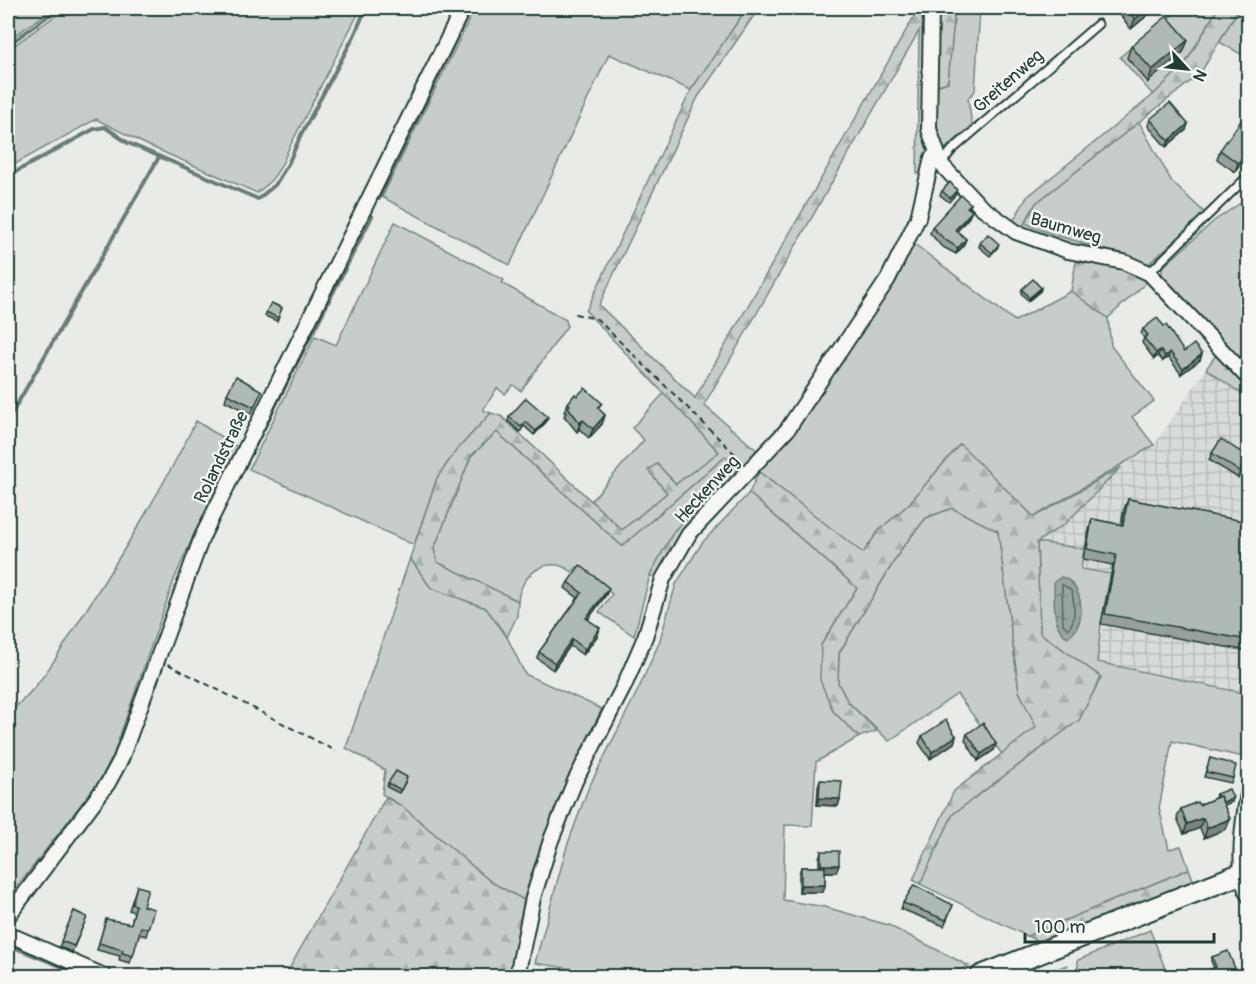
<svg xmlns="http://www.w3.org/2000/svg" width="1256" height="984" font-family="Pangolin,sans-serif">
<defs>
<pattern id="industrial-grid" width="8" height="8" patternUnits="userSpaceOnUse" patternTransform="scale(1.5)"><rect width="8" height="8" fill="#d8dcd8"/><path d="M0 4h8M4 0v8" fill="none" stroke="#b9beba"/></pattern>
<pattern id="forest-firs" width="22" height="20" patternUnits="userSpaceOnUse" patternTransform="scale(1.5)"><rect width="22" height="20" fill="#c7cec9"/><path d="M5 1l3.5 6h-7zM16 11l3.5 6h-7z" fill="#aab2ad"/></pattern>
<pattern id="water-ripples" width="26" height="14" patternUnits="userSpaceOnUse" patternTransform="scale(1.5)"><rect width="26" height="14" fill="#99a6a0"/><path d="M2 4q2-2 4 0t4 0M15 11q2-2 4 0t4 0" fill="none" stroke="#7c8883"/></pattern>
</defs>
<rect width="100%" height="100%" fill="#e9ebe7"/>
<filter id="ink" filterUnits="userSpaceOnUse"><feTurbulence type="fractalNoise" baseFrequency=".0167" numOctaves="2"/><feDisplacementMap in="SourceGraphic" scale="12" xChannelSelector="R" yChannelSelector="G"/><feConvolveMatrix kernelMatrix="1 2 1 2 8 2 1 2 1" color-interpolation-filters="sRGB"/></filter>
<g filter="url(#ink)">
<path fill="url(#industrial-grid)" d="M1206,369L1248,398V694L1097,662L1103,626L1081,569L1084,550L1037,542L1065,524L1121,467L1154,445Z"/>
<g fill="#c7cec9" stroke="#73867e" stroke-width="1.5">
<path d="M8,8H54L8,40Z"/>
<path d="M66,8H361L288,150C281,169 273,181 257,193L147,145L96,119L8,168V50Z"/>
<path d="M475,8H747L691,90L609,54L510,265L382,197Z"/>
<path d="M955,8H980L975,91L968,98L972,126L941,152L934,122L936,86L948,82Z"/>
<path d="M1179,8H1218L1185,64L1153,95L1120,57L1164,19L1178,13Z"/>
<path d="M1239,8H1248V58L1219,42Z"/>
<path d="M1139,122L1172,182L1206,214L1147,265C1108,247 1064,242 1025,223L1036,203Z"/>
<path d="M1248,198V368L1162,278V268L1214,221Z"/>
<path d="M395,222L504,280L502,283L566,320L567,326L521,391L513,385L505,394L497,388L483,410L491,413L456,451L437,478L414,545L249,469L315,336L336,345Z"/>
<path d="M913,243L1015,321L1071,291L1108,318L1111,346L1154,401L1132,417L1154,445L1034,517L959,445L908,505L879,530L863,554L759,472C816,403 871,322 913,243Z"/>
<path d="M664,393L719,452L676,484L657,464L649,470L667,493L622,530L591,501L644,440L632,428Z"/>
<path d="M196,421L239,448L194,534L174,580L113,756L100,780L10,896L8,895V713C41,688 61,649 83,615C123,552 163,488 196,421Z"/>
<path d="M497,432L622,546L726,456L736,466L674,531L650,575L634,636L599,612L612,594L577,567L572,572C549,553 520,574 518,601L437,562L434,549L471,456Z"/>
<path d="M749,493L857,588L821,645L833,711L859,737L816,762L812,826L785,825L783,900L825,907L888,925L969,966L943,976H615L535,963L567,846L588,789L638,690L659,643L676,584L702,543Z"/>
<path d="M952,508L998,531L1019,691L1037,727L1002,754L957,694L889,741L848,702L838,683L839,653L902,548L926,518Z"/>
<path d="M1037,542L1084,549L1081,569L1111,574L1101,624L1097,662L1248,694V758L1172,741L1159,808L1169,849L1181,846L1189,869L1027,936L920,884L953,814L1079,720L1101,677L1040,633Z"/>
<path d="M410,558L431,588L486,608L507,637L525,674L602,709C568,775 544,829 524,900L491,882L403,807L382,794L385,770L346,748Z"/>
<path d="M1150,930L1168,976H1078V960Z"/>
<path d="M1067,965V976H1037Z"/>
</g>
<g fill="url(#forest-firs)" stroke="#73867e" stroke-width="1.5">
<path d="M747,8H759L698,97L599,305L695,398L919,8H955L948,82L926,88L929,146L925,173L917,174L919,31L704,405L760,453L680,534L655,578L650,575L674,531L736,466L726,456L622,546L497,432L471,456L434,549L437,562L518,601L517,616L507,637L486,608L431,588L410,558L437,478L456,451L491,413L501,416L622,530L667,493L648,470L657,464L676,484L719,452L586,311L691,90Z"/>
<path d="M1218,8H1239L1200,74L1036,203L1022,228L1012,223L1027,197L1153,95L1185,64Z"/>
<path d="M1077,256L1118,266L1149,280L1108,318L1071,291Z"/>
<path d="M1218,352L1248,383V398L1206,369Z"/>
<path d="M960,444L1034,517L1121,467L1065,524L1037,542L1040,633L1101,677L1079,720L953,814L920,884L913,880L954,791L1036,727L1019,691L998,531L952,508L926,518L902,548L839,653L838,683L848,702L877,731L859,737L833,711L820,680L821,645L857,588L749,493L759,472L863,553L879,530L908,505Z"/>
<path d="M386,797L403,807L491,882L524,900L510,976H285Z"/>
<path d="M1189,869L1194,882L1039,942L1027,936Z"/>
</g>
<path fill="url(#water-ripples)" stroke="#687c75" stroke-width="1.5" d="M1061,577C1084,582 1088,626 1068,637C1051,630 1055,598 1054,582Z"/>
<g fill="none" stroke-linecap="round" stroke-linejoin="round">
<path stroke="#50675f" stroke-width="1.5" d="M1062,584L1072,591C1074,603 1077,620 1068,629L1063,624Z"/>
<g stroke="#687c75" stroke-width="4">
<path d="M8,45L59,8"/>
<path d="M8,176L94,129L105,127L128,143L258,199L275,185L288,164L301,135L354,36L366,8"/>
<path d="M379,199L471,8"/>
<path d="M8,420L159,157"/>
<path d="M238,479L372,216"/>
<path d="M8,926L14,918"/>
<path d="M8,945L85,976"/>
</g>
<g stroke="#1f3d34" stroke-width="11">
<g id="service">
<path d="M941,164L952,150L1098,24"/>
<path d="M1149,273L1248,176"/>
</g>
</g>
<g stroke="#1f3d34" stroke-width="18">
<g id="minor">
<path d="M931,8L929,129L941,164L980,206L1016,232L1068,251L1124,262L1149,273L1248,378"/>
<path d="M1248,794C1243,820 1236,870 1248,895"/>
<path d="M8,916L108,783L121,759L202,537L463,8"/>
<path d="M8,934L104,976"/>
<path d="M517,976L533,898L551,840L575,781L624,686L645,637L663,579L689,534L787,430L888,279L918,218L932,158L936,154"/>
</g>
</g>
<g stroke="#1f3d34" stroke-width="24">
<path id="secondary" d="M981,976L1248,871"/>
</g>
<g stroke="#1f3d34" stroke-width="2" stroke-dasharray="6 4.5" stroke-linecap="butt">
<path d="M575,314L597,319L742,461"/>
<path d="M168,664L336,751"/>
</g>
<use href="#service" stroke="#f6f6f2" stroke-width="7"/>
<use href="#minor" stroke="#f6f6f2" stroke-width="14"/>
<use href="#secondary" stroke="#f6f6f2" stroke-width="20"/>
</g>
<g fill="#97a09c" stroke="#1f3d34" stroke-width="1.5">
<path d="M1124,8H1152L1150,13L1131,29L1121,16Z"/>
<path d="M1188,40L1183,52L1148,82L1127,58L1131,46Z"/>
<path d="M1150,119L1186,130L1166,147L1148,126Z"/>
<path d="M1220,150L1248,153L1235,172L1217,159Z"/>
<path d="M942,191L956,194L949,202L940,195Z"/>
<path d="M971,204L969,209V217L957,231L966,239L963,246L956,254L941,246L930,233L932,227Z"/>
<path d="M980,243L998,247L990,256L979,247Z"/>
<path d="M1022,289L1040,291L1028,301L1021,293Z"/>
<path d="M271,303L282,308L277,321L265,316Z"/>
<path d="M1164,326L1184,352L1202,354L1200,360L1181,374L1168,357L1163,361L1158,356L1154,359L1142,343L1144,338L1141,334L1143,329Z"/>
<path d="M227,394L259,397L251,414L225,401Z"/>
<path d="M568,403L599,410L605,415L602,424L589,438L579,429L577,432L564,416L566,413L564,412Z"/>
<path d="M509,417L546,422L534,435L524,426L520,432L508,421Z"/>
<path d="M1212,453L1247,464L1238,478L1209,460Z"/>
<path d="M1128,499L1248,522V651L1101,624L1113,565L1083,559L1089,530L1092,519L1121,525L1124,509Z"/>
<path d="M568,582L606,595L588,619L598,635L583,655L570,646L553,670L537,658L539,652L578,598L565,588Z"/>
<path d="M967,734L994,750L978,761L965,740Z"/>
<path d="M922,736H956L954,743L930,759L919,743Z"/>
<path d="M1210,758L1233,778L1231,783L1204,777Z"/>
<path d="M820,780L840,799L838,806L817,805L818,787Z"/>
<path d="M406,781L399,793L387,787L388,783Z"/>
<path d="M1216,794L1233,798L1232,802L1224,805L1230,819L1226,829L1204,838L1200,828L1184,834L1177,818L1181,809L1199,805L1215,798Z"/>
<path d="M821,851L839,865L836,872H825V885L823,892H799V874L801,867H819V858Z"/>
<path d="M137,886L143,906L148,929L146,936L139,934L130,963L119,960L120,956L97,950L106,919L131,924L134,912L129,910Z"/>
<path d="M903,903L953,905L944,926L901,909Z"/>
<path d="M74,911L87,917L72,952L59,947Z"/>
<path d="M1212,957L1238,976L1214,968L1211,961Z"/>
</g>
<g fill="#7b827f" stroke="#1f3d34" stroke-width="1.5">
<path d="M1148,8H1152L1150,13L1131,29L1135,19Z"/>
<path d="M1188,40L1183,52L1148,82L1152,70Z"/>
<path d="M1188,124L1186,130L1166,147L1169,141Z"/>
<path d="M1248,149V153L1235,172L1238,163Z"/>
<path d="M972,211L969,217L953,236L955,230Z"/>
<path d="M966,239L963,246L956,254L958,248Z"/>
<path d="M1041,288L1040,291L1028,301L1029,298Z"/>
<path d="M1160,350L1158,356L1154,359L1156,353Z"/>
<path d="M1170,352L1168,357L1163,361L1165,356Z"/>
<path d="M1202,354L1200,360L1181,374L1183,369Z"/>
<path d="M605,415L602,424L589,438L593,429Z"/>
<path d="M548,417L546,422L534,435L536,431Z"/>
<path d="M583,420L579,429L577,432L580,423Z"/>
<path d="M1248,459L1247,464L1238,478L1240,472Z"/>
<path d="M609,588L606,595L584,625L586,618Z"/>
<path d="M600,628L598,635L583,655L585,649Z"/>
<path d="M572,639L570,646L553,670L555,663Z"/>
<path d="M956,736L954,743L930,759L932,752Z"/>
<path d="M996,744L994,750L978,761L981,754Z"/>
<path d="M819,798L840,799L838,806L817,805Z"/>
<path d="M1233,798L1232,802L1219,807L1220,803Z"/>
<path d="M1203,818L1200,828L1184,834L1187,824Z"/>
<path d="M1230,819L1226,829L1204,838L1207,828Z"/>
<path d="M821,865H839L836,872H818Z"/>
<path d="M801,885H825L823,892H799Z"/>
</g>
<g fill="#b0bab5" stroke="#1f3d34" stroke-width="1.5">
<path d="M1126,8H1148L1135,19Z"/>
<path d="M1167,16L1188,40L1152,70L1131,46Z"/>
<path d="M1170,103L1188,124L1169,141L1150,119Z"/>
<path d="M1248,111V149L1238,163L1220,150Z"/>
<path d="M950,182L957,190L950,198L942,191Z"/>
<path d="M961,195L971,204L967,207L972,211L955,230L966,239L958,248L944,239L932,227Z"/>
<path d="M988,234L999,244L992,253L980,243Z"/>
<path d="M1033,279L1041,288L1029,298L1022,289Z"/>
<path d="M271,303L282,308L278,318L266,312Z"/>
<path d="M1157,318L1164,326L1166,325L1184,352L1194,344L1202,354L1183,369L1170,352L1165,356L1160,350L1156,353L1144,338L1148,335L1143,329Z"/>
<path d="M236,376L262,391L254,407L227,394Z"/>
<path d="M585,388L602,403L598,408L605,415L593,429L583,420L580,423L568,407L570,405L568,403L575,394L577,396Z"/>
<path d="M526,398L548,417L536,431L526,422L521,427L509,417Z"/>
<path d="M1221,439L1248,457V459L1240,472L1212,453Z"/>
<path d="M1128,499L1248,522V640L1105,614L1116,555L1087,549L1092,519L1123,525Z"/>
<path d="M580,565L609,588L586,618L600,628L585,649L572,639L555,663L539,652L582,593L568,582Z"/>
<path d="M946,720L956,736L932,752L922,736Z"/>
<path d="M983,723L996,744L981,754L967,734Z"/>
<path d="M1210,758L1236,765L1233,778L1206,772Z"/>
<path d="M396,771L407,777L401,790L388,783Z"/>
<path d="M820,780L842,781L840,799L819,798Z"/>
<path d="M1229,789L1233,798L1223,802L1220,796L1218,797L1216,794Z"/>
<path d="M1220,796L1230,819L1207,828L1203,818L1187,824L1181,809L1197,802L1199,805Z"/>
<rect x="821" y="851" width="18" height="14"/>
<rect x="801" y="867" width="24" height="18"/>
<path d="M914,885L953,905L946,920L903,903Z"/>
<path d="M137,886L148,889L143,906L154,909L148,929L141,927L133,956L122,953L123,950L99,943L106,919L131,924L136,905L132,904Z"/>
<path d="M74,911L87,917L74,946L61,941Z"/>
<path d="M1228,951L1238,976H1194L1216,967L1212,957Z"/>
</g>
</g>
<g text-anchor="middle" stroke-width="4.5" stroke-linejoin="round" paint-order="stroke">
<g font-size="18" fill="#1f3d34" stroke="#f6f6f2">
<text transform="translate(1008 81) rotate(-41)" y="6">Greitenweg</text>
<text transform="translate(1066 228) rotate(16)" y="6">Baumweg</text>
<text transform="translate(221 457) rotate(-64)" y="6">Rolandstraße</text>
<text transform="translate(707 489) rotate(-47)" y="6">Heckenweg</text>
</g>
</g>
<rect width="1256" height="984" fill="none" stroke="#f6f6f2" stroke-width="30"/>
<rect x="15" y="15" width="1226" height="954" fill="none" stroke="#1f3d34" stroke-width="2" filter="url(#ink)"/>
<g transform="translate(1187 69) rotate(117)" stroke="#f6f6f2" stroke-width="4.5" paint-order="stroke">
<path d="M0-4.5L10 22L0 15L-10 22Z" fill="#1f3d34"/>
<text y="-9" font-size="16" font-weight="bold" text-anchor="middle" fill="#1f3d34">N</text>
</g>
<path d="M1025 933v9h189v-9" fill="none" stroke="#1f3d34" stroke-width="3"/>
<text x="1034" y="933" font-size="18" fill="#1f3d34" stroke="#f6f6f2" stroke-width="4.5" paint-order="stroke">100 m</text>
</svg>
